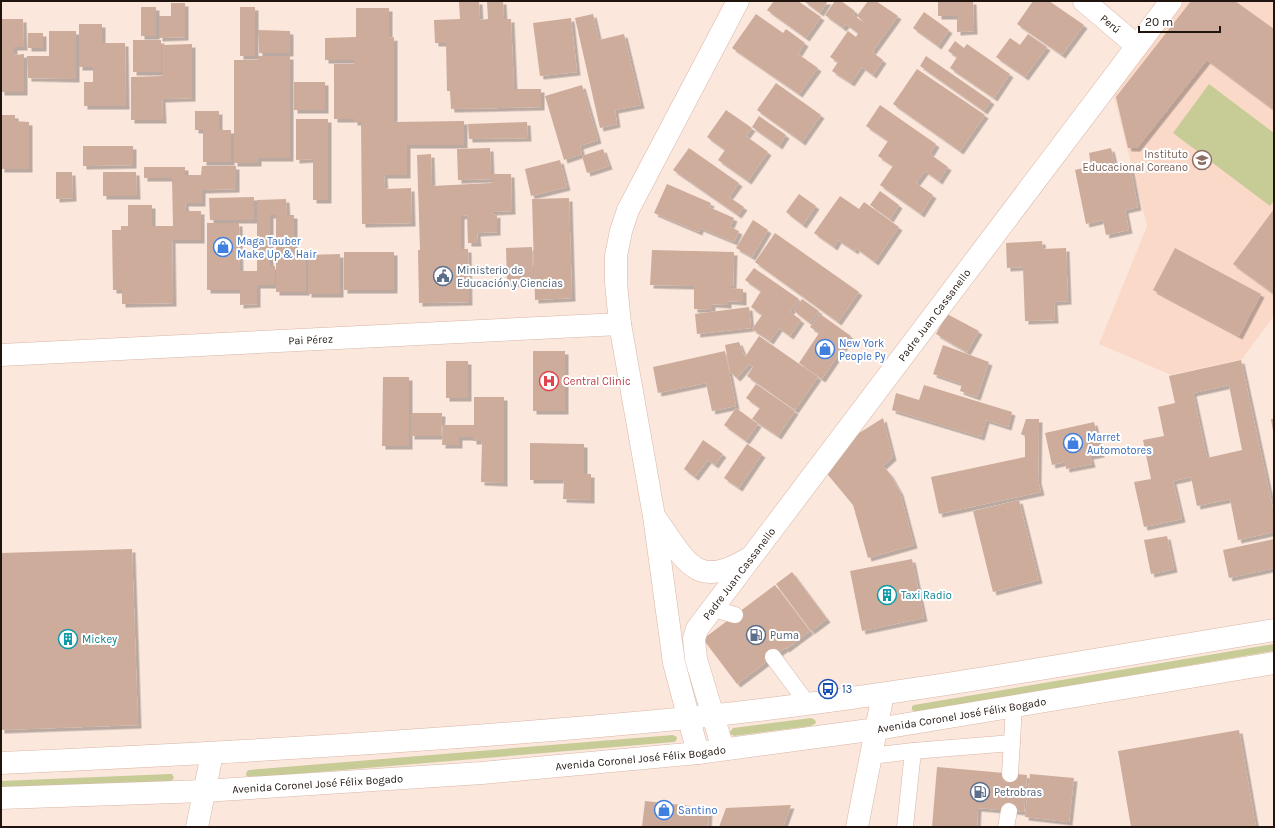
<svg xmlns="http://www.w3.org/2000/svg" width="1275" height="828" font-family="Karla,sans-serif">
<defs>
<filter id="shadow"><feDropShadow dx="3.5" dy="3.5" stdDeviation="0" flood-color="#0004"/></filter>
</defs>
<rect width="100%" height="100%" fill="#fce7dc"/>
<path fill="#fbd9c8" d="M1182,1H1270L1274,4V316L1242,359L1171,375L1099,344L1147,226L1113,93Z"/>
<g fill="#c7cb96">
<path d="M1209,84L1274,133V201L1270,206L1173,133Z"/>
<path d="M1274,644V651L916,712L912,710V706L914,705Z"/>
<path d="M811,718L815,720L816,723L811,726L734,736L730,734V732L733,728Z"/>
<path d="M673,735L677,737L676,741L674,742L249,778L246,775L247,771L249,770Z"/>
<path d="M170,774H172L174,778L171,781L1,789V781Z"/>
</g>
<g fill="#cdac9b" fill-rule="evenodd" filter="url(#shadow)">
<path d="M479,1L480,20L488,19L487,1H503L504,19H511L514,89H541V107L451,109L450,91H447L446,43H435L434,20L460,19L459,2Z"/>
<path d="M774,1H798L821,17L806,38L767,10Z"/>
<path d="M804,1H828L820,13Z"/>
<path d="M835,1H841L855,11L853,15L865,23L857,16L868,1H876L898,16L872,52L883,60L873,75L862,67L851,83L832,71L838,62L830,57L848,31L856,37L858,33L846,24L843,28L825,15Z"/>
<path d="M938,1H973L974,31L957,32V16H938Z"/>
<path d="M1033,1H1049L1084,25L1062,55L1017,24Z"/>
<path d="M1191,1H1235L1274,29V110L1207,60L1137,148H1128L1116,97Z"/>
<path d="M171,3H185V37L159,38V16H171Z"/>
<rect x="141" y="7" width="15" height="29"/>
<rect x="240" y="7" width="15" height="49"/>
<path d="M356,8H389V38L394,37V122L464,121V145H407V175H384L385,189L411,188L412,223L362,224L361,122H354V119H334V64H354V60H325V38L356,37Z"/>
<path d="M924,12L949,30L938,46L913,28Z"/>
<path d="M593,14L599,40L624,34L641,105L615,110L617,124L600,128L575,18Z"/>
<path d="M756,14L783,33L786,29L805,43L798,54L818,68L799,94L732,48Z"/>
<path d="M571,18L577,72L540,76L533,23Z"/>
<path d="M1,19H23L24,47H14V55L24,54V92H1Z"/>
<path d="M79,24H102V43H125L126,106H84V82H93V67H79Z"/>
<path d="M258,30L290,31V53H259Z"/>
<path d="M49,31H76V79L28,78L27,56H49Z"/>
<rect x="28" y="33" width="15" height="15"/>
<path d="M1028,34L1047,47L1025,77L996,57L1010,38L1020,45Z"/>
<rect x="133" y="40" width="28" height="32"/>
<path d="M955,41L964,48L967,44L1010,74L994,98L950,68L957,57L948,51Z"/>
<path d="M192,44V98L162,99L163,120H131V77L162,76V45Z"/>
<path d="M258,56H290V158H258V163H234V60H258Z"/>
<path d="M926,56L991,101L984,111L920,66Z"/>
<path d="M917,69L985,115L960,151L893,104Z"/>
<rect x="294" y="82" width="31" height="28"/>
<path d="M776,83L821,115L802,142L757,110Z"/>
<path d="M582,85L598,140L580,146L582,154L564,160L545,96Z"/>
<path d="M880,105L936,144L930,154L948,167L939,181L925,171L916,183L933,195L921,214L880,185L893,166L878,156L888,141L866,126Z"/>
<path d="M726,110L752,128L746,136L768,152L748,181L718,160L725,150L707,137Z"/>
<path d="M195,111H219V130H231V162H203V130H195Z"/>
<path d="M1,115H15V121L29,122V169H1Z"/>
<path d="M759,116L786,135L779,146L752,127Z"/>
<path d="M296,119H328V200H313V159L296,160Z"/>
<path d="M527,122L528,138L469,139L468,124Z"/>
<path d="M83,146H133V165L83,166Z"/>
<path d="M490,148L491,174H511L512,211L492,212L493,215L497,214V232L477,233L478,243H468L467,215L461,216V249H468L469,302L419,303L418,250H420L417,155L431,154L432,186L492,183V179L458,180L457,149Z"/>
<path d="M689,148L739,183L729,197L744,207L738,215L673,170Z"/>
<path d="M1111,148L1116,169L1130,166L1138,207L1125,210L1129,230L1106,235L1103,220L1086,224L1075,170L1091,166L1089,153Z"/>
<path d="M603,149L609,166L587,173L582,156Z"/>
<path d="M560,160L567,187L531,196L525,169Z"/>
<path d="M202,166H236V189L202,190V203H185L186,211H201V240H172L173,303L122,304V290H113L112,230H121V226H128V205H152V226H173L172,178H144V167H185V175H201Z"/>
<path d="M56,172H72L73,198L56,199Z"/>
<path d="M103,172H136L137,196H103Z"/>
<path d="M667,184L711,203L709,207L734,218L730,227L739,231L734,242L700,228L699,232L654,213Z"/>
<path d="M880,191L899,205L890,219L870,205Z"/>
<path d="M799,194L816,206L803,225L786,212Z"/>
<path d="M840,196L859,209L864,202L899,227L875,262L856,248L855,251L838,240L834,247L814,233Z"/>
<path d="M254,197V220H210L209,198Z"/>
<path d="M569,198L572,298L535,300L532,199Z"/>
<path d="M286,199L287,215H294V254L306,255V292H276V215H270V266H275V285H257V304L240,305V290H207V223H239L240,271H257V200Z"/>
<path d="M1274,209V294L1233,264Z"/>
<path d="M753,220L768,230L752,257L736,248Z"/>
<path d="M775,233L859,292L838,322L755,262Z"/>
<path d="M1042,241L1043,249L1066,248L1068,301L1054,302L1055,320L1025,321L1023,267L1007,268L1006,243Z"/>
<path d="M532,247L533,282L507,284L506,248Z"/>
<path d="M1175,248L1261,294L1239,336L1153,290Z"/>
<path d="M652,250L734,252L733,287H729V288L743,289V302L728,301V305L712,304V310L694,309V286L650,285Z"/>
<rect x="344" y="252" width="50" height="38"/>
<path d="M340,254V294H308V255Z"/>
<path d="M754,268L799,299L790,312L801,320L790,336L779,328L770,341L752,329L762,315L751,307L761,291L745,280Z"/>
<path d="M802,299L819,311L810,323L794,311Z"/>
<path d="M749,307L751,328L697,334L695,314Z"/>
<path d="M820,314L851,336L822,379L799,363L819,333L810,327Z"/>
<path d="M947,314L979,331L967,352L936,334Z"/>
<path d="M759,336L818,377L795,410L747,376L753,367L749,364L737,378L730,372L725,345L739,342L745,357Z"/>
<path d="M943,345L989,362L977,397L960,391L962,384L933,374Z"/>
<rect x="533" y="351" width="32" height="60"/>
<path d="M725,351L736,406L712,411L706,383L658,393L653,367Z"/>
<path d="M1241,360L1274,513V532L1238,540L1230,499L1197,506L1191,477L1173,481L1182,519L1144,527L1134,482L1151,479L1143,440L1164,436L1158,407L1175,403L1169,376ZM1229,385L1242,450L1207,458L1193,393Z"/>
<rect x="446" y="361" width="22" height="37"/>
<path d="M383,377H409V446H382Z"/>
<path d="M756,384L795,411L778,436L752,419L760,408L746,398Z"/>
<path d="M924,385L1012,412L1008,427L986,420L981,437L892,410L896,393L919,400Z"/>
<path d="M474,397H504V483L481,482L482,441H473V437H459V445H442L443,425H474Z"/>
<path d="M736,408L758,424L746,441L724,425Z"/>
<path d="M411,413H442L441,436H411Z"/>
<path d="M883,418L893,457L883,466L890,474L900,492L914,545L868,558L853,505L824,470L856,435Z"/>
<path d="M1026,419H1039L1038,480L1041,492L939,514L931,477L1025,457V436L1021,434Z"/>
<path d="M1271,419H1274V430L1273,431Z"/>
<path d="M1094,422L1101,454L1090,456L1092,464L1066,469L1065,462L1052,465L1045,433Z"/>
<path d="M703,440L723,454L715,465L708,460L695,477L684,469Z"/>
<path d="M530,443L584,444V474H591V500L563,499L564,480H530Z"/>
<path d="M747,444L762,454L739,488L724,478Z"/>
<path d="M1019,500L1039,580L993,592L973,511Z"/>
<path d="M1167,536L1174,569L1151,574L1144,540Z"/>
<path d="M1274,539V568L1229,578L1223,550Z"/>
<path d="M132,549L138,725L1,730V553Z"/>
<path d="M912,559L924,618L862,631L850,571Z"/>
<path d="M792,572L827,619L811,631L776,584Z"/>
<path d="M775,585L810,631L786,649L785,648L737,684L703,639Z"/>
<path d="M1239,730L1256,827H1131L1118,751Z"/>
<path d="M937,767L1027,775L1024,812L978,808L977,827H932Z"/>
<path d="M1030,774L1074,778L1069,822L1025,817Z"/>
<path d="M645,801L709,808L708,827H642Z"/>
<path d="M791,805L783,827H719L726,808Z"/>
</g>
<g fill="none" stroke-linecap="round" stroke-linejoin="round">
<g stroke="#d8b6a5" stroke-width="17">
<g id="service">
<path d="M713,609L735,615"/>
<path d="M773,657L807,703"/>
<path d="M871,756L913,751"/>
<path d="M1010,774L1014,707"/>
<path d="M905,827L913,751L1012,743"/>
<path d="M1006,827L1009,811"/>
</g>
</g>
<g stroke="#d8b6a5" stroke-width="23">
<g id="minor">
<path id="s1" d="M1084,1L1137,46"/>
<path id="s2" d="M1,355L620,324"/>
<path d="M197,827L212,754"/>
</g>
</g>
<g stroke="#d8b6a5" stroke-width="23">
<g id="tertiary">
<path d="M656,519C685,559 695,592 749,558"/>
<path id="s3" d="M723,749L696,659L694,639L697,629L1171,1"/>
<path d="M698,753L674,663L654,516L620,324L616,283V256L621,231L628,210L738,1"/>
<path d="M857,827L883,694"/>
</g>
</g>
<g stroke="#d8b6a5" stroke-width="23">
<g id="primary">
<path d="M1,763C230,753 460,740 688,718C885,698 1079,662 1274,630"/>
<path id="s4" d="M1,798L204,791L482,773L698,753L877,729L1274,663"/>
</g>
</g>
<use href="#service" stroke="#fff" stroke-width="16"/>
<use href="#minor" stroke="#fff" stroke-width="22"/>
<use href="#tertiary" stroke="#fff" stroke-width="22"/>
<use href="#primary" stroke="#fff" stroke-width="22"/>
</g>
<defs>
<g id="school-ring" transform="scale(1)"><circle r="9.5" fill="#fff" stroke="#8d6e63" stroke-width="1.5"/><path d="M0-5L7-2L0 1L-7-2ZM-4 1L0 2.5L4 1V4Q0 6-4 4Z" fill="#8d6e63"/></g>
<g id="shop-ring" transform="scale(1)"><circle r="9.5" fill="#fff" stroke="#3f7fe0" stroke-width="1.5"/><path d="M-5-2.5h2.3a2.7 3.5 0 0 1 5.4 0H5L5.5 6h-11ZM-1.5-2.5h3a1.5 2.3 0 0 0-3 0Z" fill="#3f7fe0"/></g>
<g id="civic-ring" transform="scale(1)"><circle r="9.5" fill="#fff" stroke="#5c6f8a" stroke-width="1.5"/><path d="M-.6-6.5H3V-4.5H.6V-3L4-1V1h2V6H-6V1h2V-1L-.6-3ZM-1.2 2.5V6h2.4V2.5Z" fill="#5c6f8a"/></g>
<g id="hospital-ring" transform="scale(1)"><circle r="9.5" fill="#fff" stroke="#e0444e" stroke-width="1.5"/><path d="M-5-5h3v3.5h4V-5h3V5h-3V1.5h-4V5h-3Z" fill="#e0444e"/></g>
<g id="building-ring" transform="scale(1)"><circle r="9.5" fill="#fff" stroke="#0f9aa8" stroke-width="1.5"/><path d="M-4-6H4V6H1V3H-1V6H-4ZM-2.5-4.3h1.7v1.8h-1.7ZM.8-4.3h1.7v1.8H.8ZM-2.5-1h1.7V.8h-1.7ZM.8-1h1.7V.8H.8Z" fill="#0f9aa8"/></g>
<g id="fuel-ring" transform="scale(1)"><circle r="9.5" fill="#fff" stroke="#5c6f8a" stroke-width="1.5"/><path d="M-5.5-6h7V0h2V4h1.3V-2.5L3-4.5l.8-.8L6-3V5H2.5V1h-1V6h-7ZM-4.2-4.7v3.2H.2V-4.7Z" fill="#5c6f8a"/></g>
<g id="bus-ring" transform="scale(1)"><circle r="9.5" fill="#fff" stroke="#1a4fb4" stroke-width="1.5"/><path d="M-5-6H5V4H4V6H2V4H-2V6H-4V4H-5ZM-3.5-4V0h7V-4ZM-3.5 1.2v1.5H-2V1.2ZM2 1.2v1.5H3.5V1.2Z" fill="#1a4fb4"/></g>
</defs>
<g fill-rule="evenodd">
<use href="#school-ring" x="1202" y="160"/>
<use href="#shop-ring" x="223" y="247"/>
<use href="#civic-ring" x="443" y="276"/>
<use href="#shop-ring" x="825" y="349"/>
<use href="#hospital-ring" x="549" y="381"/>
<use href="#shop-ring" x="1073" y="443"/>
<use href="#building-ring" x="887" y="595"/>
<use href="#fuel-ring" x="756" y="635"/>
<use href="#building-ring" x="68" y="639"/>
<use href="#bus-ring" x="828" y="689"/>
<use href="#fuel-ring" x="980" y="792"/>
<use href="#shop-ring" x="664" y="810"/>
</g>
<g text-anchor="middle" stroke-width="4" stroke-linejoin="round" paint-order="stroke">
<g font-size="11" fill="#20140e" stroke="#fff">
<text dy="4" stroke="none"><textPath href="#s1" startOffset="35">Perú</textPath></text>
<text dy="4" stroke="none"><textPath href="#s3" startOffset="518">Padre Juan Cassanello</textPath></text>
<text dy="4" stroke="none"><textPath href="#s2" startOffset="310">Pai Pérez</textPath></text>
<text dy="4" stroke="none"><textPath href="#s3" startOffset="194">Padre Juan Cassanello</textPath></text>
<text dy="4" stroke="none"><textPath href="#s4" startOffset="965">Avenida Coronel José Félix Bogado</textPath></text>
<text dy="4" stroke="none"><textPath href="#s4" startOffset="641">Avenida Coronel José Félix Bogado</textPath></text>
<text dy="4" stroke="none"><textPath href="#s4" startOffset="317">Avenida Coronel José Félix Bogado</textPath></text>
</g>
<g font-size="11" fill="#785e54" stroke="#fff" text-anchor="end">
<text x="1188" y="158">Instituto<tspan x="1188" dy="13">Educacional Coreano</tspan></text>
</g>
<g font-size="11" fill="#366cbe" stroke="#fff" text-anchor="start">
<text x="237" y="245">Maga Tauber<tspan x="237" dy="13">Make Up &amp; Hair</tspan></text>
<text x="839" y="347">New York<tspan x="839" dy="13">People Py</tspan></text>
<text x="1087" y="441">Marret<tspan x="1087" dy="13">Automotores</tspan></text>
<text x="678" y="814">Santino</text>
</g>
<g font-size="11" fill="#4e5e75" stroke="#fff" text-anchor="start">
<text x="457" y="274">Ministerio de<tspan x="457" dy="13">Educación y Ciencias</tspan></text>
<text x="770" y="639">Puma</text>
<text x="994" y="796">Petrobras</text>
</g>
<g font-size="11" fill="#be3a42" stroke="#fff" text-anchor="start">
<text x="563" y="385">Central Clinic</text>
</g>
<g font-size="11" fill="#0d838f" stroke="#fff" text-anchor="start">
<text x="901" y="599">Taxi Radio</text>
<text x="82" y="643">Mickey</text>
</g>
<g font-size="11" fill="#164399" stroke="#fff" text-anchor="start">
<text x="842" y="693">13</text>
</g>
</g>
<rect width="1275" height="828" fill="none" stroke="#20140e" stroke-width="4"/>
<path d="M1139 26v6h81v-6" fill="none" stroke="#20140e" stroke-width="2"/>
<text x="1145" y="26" font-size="12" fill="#20140e" stroke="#ffffff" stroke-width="3" paint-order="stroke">20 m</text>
</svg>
